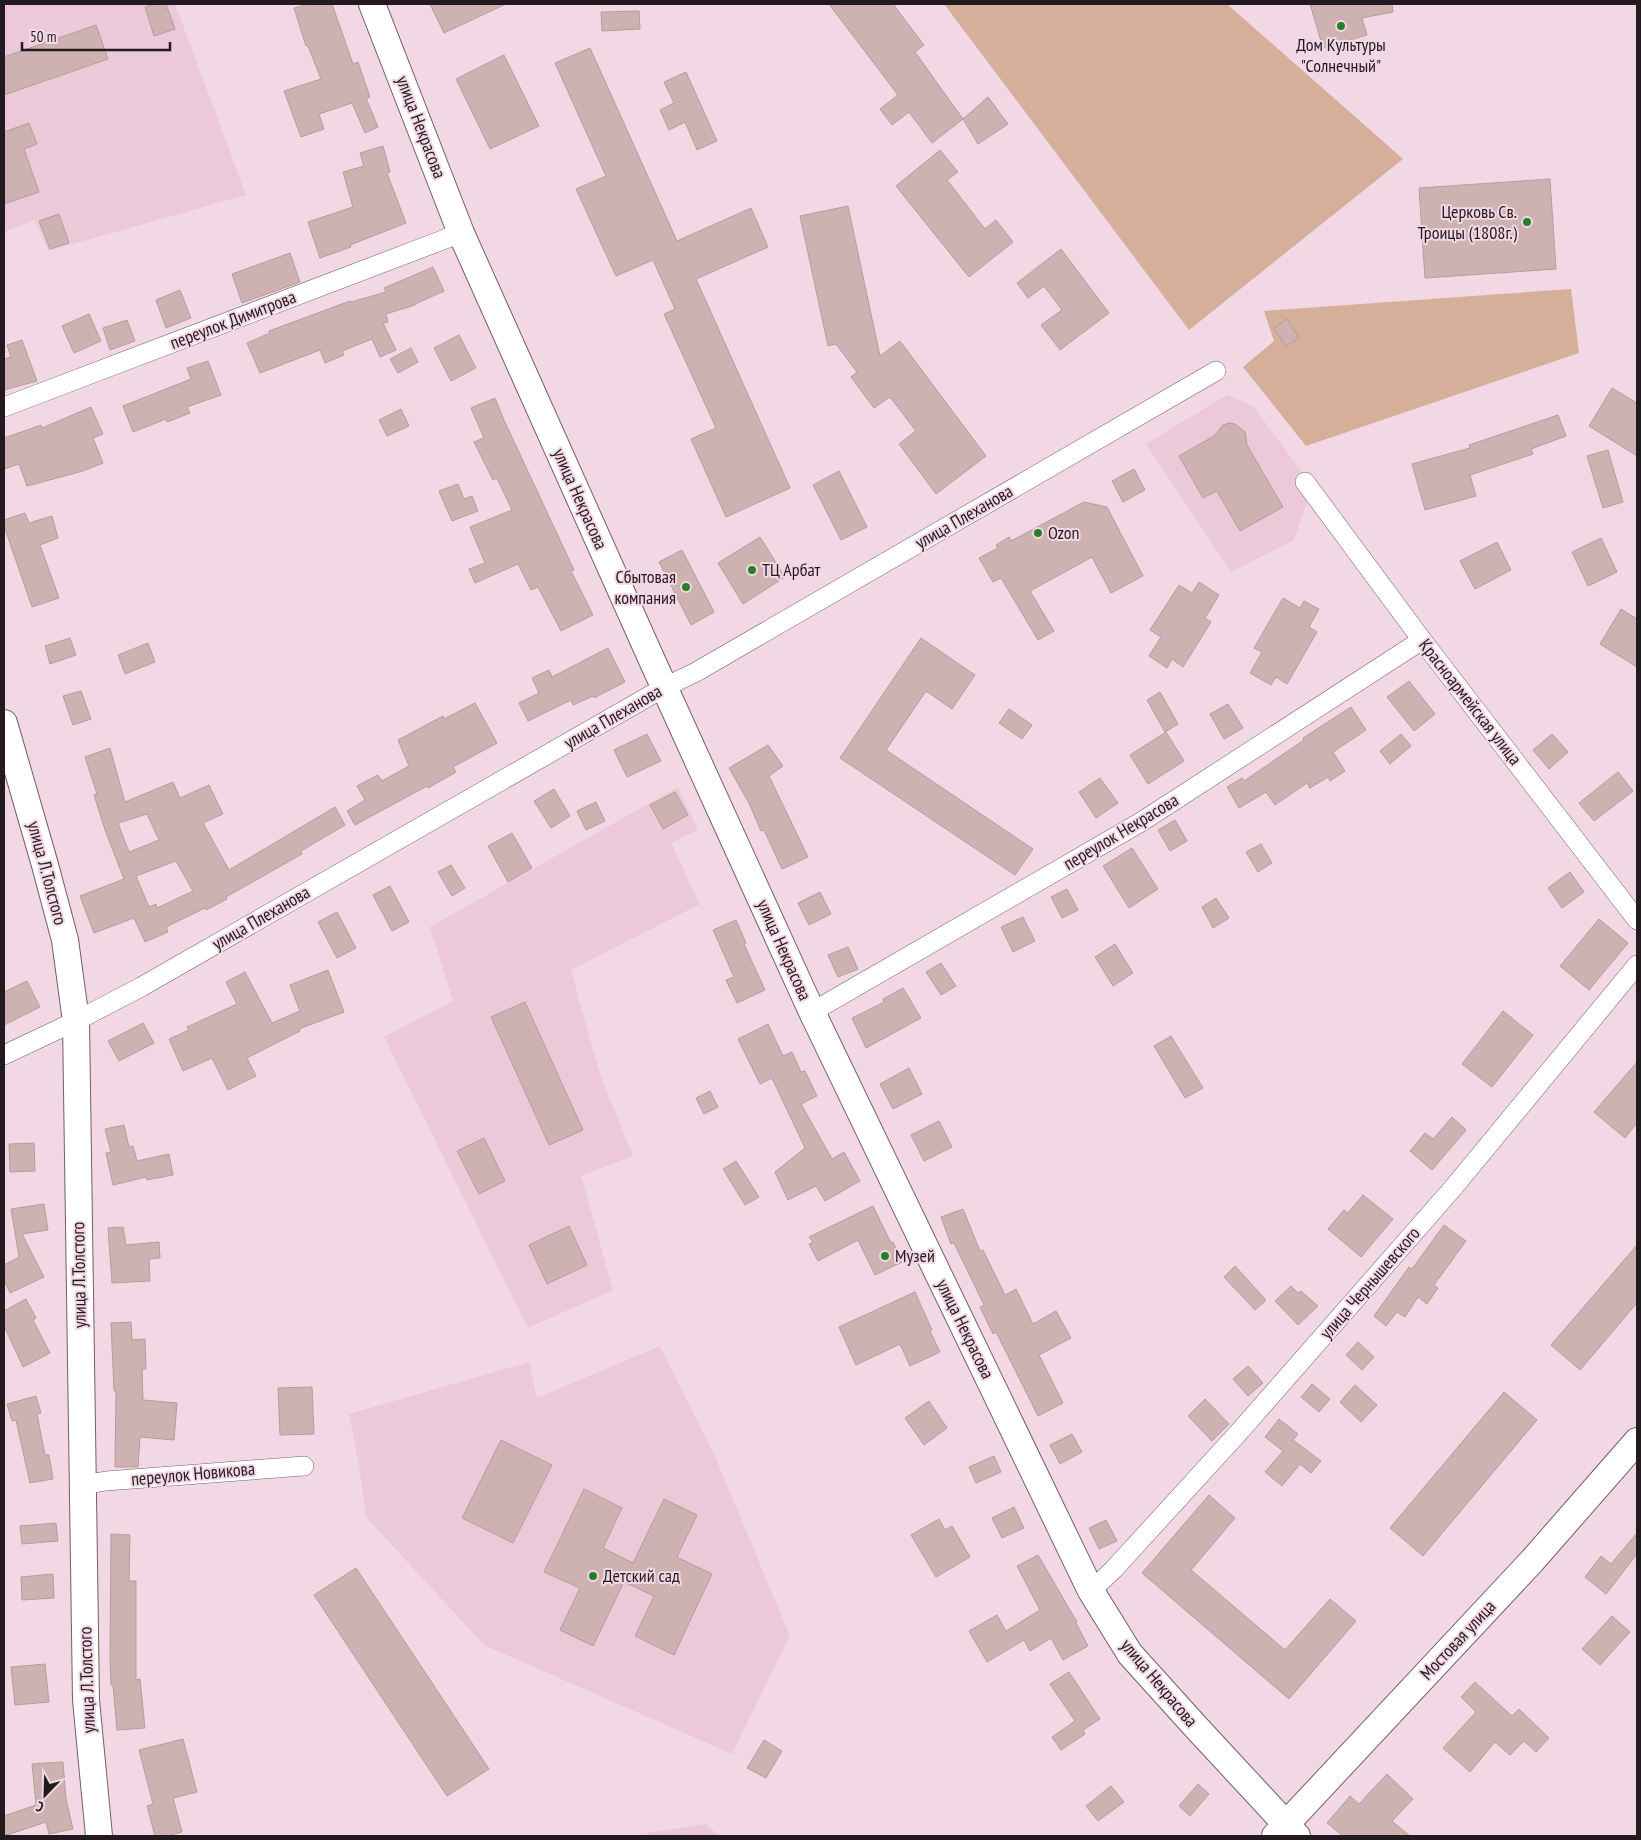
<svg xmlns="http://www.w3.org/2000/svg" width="1641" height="1840" font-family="'PT Sans Narrow',sans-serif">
<rect width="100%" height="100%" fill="#f2d8e4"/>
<g fill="#ebc9d9">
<path d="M4,4H175L246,195L48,251L35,220L4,232Z"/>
<path d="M1227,395L1253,406L1312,486L1294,540L1231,572L1146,444Z"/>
<path d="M678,787L698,830L671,843L700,904L571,970L600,1075L633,1156L581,1176L613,1290L528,1328L384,1037L453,1001L430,927Z"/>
<path d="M660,1346L714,1454L790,1636L732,1754L484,1645L366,1517L359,1466L349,1414L529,1362L537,1398Z"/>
<path d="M706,1824L719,1836H644L647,1833Z"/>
</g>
<g fill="#d6af9a">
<path d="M944,4H1227L1403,159L1189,330Z"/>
<path d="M1571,289L1579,353L1306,446L1243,367L1274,341L1264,311Z"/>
</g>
<g fill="#ceb2b1" stroke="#b79c9b" fill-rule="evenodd">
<path d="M154,4H166L175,29L154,36L145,7Z"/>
<path d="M310,4H332L353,64L358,62L370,97L366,98L378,127L365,133L352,103L319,114L324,129L301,137L284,91L321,79L308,46H306L294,8Z"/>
<path d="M430,4H506L444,33Z"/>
<path d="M829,4H893L924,45L915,52L963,119L932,143L909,112L892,125L880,109L898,95Z"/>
<path d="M1310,4H1392L1393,12L1362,18L1367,35L1323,48Z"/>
<path d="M639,11L640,29L602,31L601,12Z"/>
<path d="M96,25L108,59L4,95V57Z"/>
<path d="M590,48L677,241L751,208L768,247L696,279L790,488L726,517L691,439L716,428L664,314L675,309L653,260L616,276L576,189L606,176L555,63Z"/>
<path d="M504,55L539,126L490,149L456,79Z"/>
<path d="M686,72L717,141L697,150L685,122L669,130L660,110L674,103L664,82Z"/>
<path d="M988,97L1008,124L978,144L963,119Z"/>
<path d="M29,123L37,144L24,149L39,192L4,204V132Z"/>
<path d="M383,146L390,172L387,173L406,223L350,245L351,247L320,258L308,222L353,207L343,172L364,166L360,153Z"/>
<path d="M940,150L958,172L947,180L985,229L996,220L1013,242L969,277L896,186Z"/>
<path d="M1550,179L1556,269L1425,278L1419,188Z"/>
<path d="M848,206L880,356L900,341L986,456L936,494L899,444L916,431L890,397L874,408L851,377L857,372L836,344L828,346L800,216Z"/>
<path d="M59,214L69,243L50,249L39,221Z"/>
<path d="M1061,249L1109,313L1060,350L1041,325L1062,310L1044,286L1028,298L1017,283Z"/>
<path d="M290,253L300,282L242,303L232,274Z"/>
<path d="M433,267L444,291L415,304V305L386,314L388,322L383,323L396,350L380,357L372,339L342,351L344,355L325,363L320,350L260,373L247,343L270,333L269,331L350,301L351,302L386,292L384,288Z"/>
<path d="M180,290L191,318L166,328L156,300Z"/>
<path d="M89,314L101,341L74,353L62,326Z"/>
<path d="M1287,319L1299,338L1286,346L1274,328Z"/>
<path d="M127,320L135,341L110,350L103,328Z"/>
<path d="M459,335L476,368L451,381L434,348Z"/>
<path d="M22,340L37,381L4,390V359L11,357L7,345Z"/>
<path d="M411,348L418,362L398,373L390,359Z"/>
<path d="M208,361L221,395L187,407L190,413L167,422L166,419L133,432L123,406L191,379L187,368Z"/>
<path d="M1612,388L1637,403V456L1589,426Z"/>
<path d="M495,398L503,418L574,570L571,571L593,615L561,631L538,587L531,590L518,564L475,583L469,569L485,563L470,527L512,510L497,478L493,480L474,442L484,438L471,408Z"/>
<path d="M91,407L103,434L93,438L103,463L83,471L27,486L19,464L4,469V438L41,425L42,428Z"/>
<path d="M401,409L409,426L387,436L379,420Z"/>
<path d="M1558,415L1566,436L1531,449L1533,454L1470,475L1476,496L1425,510L1412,464L1470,448L1469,445Z"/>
<path d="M1229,423L1235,424L1245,432L1247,445L1283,507L1240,531L1217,491L1203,498L1179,456L1214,436L1223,425Z"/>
<path d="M1608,450L1623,502L1603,508L1587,456Z"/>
<path d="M1134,469L1145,490L1123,502L1112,481Z"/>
<path d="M839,471L867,527L841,540L813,485Z"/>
<path d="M458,484L464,499L472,496L478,511L452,521L439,491Z"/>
<path d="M1084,502L1107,507L1143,576L1111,593L1092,557L1030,591L1054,631L1038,640L1001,578L993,582L979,558L998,548L996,545L1009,537L1011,541Z"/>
<path d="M25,513L29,523L52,516L58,538L40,545L59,598L32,607L4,526V520Z"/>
<path d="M760,537L785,577L743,604L718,563Z"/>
<path d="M1601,538L1617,572L1588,586L1572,552Z"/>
<path d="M1497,542L1511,570L1475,589L1460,561Z"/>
<path d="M682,550L714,612L691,625L659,562Z"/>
<path d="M1199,582L1219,595L1205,618L1211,622L1183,667L1172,659L1167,668L1149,656L1161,637L1150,630L1179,585L1192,593Z"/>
<path d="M1283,598L1300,608L1304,601L1319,609L1309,627L1317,632L1287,684L1276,677L1271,685L1250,673L1262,652L1254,648Z"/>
<path d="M1621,609L1637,619V667L1600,644Z"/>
<path d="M70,638L76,655L50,664L45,646Z"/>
<path d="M921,638L975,675L952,709L926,691L886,750L1033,849L1015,875L840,758Z"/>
<path d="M148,643L155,662L125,674L118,655Z"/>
<path d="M608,648L625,682L594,698L593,696L573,705L571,700L528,721L519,703L539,693L532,678L549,670L552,677Z"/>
<path d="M1409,681L1435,714L1414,731L1387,697Z"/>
<path d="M81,691L91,719L73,725L63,696Z"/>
<path d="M1160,692L1178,724L1165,732L1147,700Z"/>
<path d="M475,703L497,743L453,767L456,772L428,788L427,786L355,825L347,811L365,800L357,786L378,775L382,781L409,766L398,740L443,716L444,719Z"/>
<path d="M1228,704L1243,728L1224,739L1210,714Z"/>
<path d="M1351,707L1366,730L1333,752L1345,771L1330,781L1328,777L1310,788L1307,783L1275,805L1266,792L1239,808L1227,787L1242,778L1244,781L1304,740L1303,738Z"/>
<path d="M1009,709L1032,725L1022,739L999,723Z"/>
<path d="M1166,732L1184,761L1148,784L1130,755Z"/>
<path d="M647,734L661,761L627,777L614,750Z"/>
<path d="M1401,734L1411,746L1390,764L1380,751Z"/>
<path d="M1552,734L1568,752L1549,769L1533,750Z"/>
<path d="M768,745L783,766L769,776L808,857L782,869L764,830L761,831L749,803L729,768Z"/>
<path d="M110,748L125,802L173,782L180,798L209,785L223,814L203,823L229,870L335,807L345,825L301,851L302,854L226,897L227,899L206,910L205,908L166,927L168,932L145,942L134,918L94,933L80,896L124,879L105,830L94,795L97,794L85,757ZM147,814L159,840L129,852L118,823ZM176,861L193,891L157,908L156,904L149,907L136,876Z"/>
<path d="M1618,772L1633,791L1594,821L1579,803Z"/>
<path d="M1100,778L1118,803L1096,818L1079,792Z"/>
<path d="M554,789L570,816L551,828L534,801Z"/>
<path d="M675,792L688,815L663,829L650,805Z"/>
<path d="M596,802L605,821L586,830L577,811Z"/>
<path d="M1175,820L1187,841L1170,851L1158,830Z"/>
<path d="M512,833L532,868L508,882L488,846Z"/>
<path d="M1261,844L1272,863L1258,872L1246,852Z"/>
<path d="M1132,848L1158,889L1129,908L1103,866Z"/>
<path d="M451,865L465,888L452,896L438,872Z"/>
<path d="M1570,872L1584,892L1562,908L1548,888Z"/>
<path d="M390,886L409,922L392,931L373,895Z"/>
<path d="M1067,889L1078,910L1062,918L1051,897Z"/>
<path d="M820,892L831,914L809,925L798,903Z"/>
<path d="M1216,898L1229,918L1213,928L1202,907Z"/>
<path d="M337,912L356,948L337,958L318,922Z"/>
<path d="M1023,917L1035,941L1013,952L1001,927Z"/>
<path d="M1599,919L1628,943L1589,990L1560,966Z"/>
<path d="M736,920L746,943L744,944L765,990L737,1003L726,980L734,977L713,930Z"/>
<path d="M1115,944L1133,973L1113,986L1095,957Z"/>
<path d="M848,947L858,969L838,977L828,955Z"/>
<path d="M941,963L956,986L941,995L926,972Z"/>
<path d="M328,970L344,1012L299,1029L300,1031L247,1058L256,1076L228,1090L212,1058L183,1071L169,1039L189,1030L187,1027L237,1004L226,982L245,972L272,1023L300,1011L290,985Z"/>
<path d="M27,981L40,1007L4,1025V992Z"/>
<path d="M903,988L921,1018L866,1048L852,1018L884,1002L883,999Z"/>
<path d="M525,1002L583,1130L549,1145L491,1017Z"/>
<path d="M1503,1011L1533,1035L1492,1087L1462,1064Z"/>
<path d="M143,1023L154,1043L119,1061L108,1041Z"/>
<path d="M768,1024L783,1056L792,1052L801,1072L805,1071L817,1096L801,1104L832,1159L844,1152L860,1181L825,1201L816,1186L788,1200L775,1172L805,1148L772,1078L760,1084L738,1039Z"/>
<path d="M1171,1036L1203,1088L1185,1098L1154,1046Z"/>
<path d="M1637,1062V1123L1625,1138L1594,1112Z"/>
<path d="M909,1068L922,1094L893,1109L880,1084Z"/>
<path d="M710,1091L718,1107L704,1114L696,1098Z"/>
<path d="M1452,1117L1466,1130L1432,1170L1410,1151L1425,1133L1433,1139Z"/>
<path d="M939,1121L952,1147L924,1161L911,1135Z"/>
<path d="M124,1125L129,1147L133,1146L137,1161L169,1154L173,1175L147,1180L146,1177L113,1185L106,1153L111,1152L105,1129Z"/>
<path d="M484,1138L505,1181L479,1194L457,1151Z"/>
<path d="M34,1143L35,1171L10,1172L9,1144Z"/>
<path d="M736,1161L759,1197L745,1205L723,1169Z"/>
<path d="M1363,1195L1393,1219L1361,1257L1328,1229L1344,1210L1348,1213Z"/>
<path d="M44,1204L48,1230L22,1234L44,1277L10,1293L4,1280V1265L19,1257L11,1209Z"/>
<path d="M873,1206L891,1243L893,1242L902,1262L875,1275L858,1240L818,1261L809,1244L813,1242L809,1237Z"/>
<path d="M963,1209L980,1251L983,1250L1005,1295L1016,1289L1033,1324L1056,1311L1071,1338L1039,1355L1063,1403L1038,1416L996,1332L993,1334L980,1307L984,1305L954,1243L951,1244L941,1217Z"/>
<path d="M1444,1225L1466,1241L1434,1285L1438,1288L1427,1304L1418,1297L1405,1317L1397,1312L1386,1326L1374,1316L1409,1267L1412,1269Z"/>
<path d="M569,1226L587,1265L547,1284L529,1245Z"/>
<path d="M123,1227L126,1245L159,1242L160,1258L149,1259L150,1281L112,1283L108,1228Z"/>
<path d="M1637,1245V1303L1580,1370L1551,1345Z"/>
<path d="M1235,1266L1266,1300L1255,1310L1224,1277Z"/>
<path d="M1291,1286L1298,1293L1301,1291L1318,1306L1298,1325L1275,1301Z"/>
<path d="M915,1292L932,1330L930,1331L940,1352L910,1366L900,1344L856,1365L839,1327Z"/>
<path d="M26,1299L36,1318L33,1320L50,1353L23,1367L4,1326V1311Z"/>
<path d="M131,1322L132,1340L145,1339L146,1369H142L143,1400L177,1403L174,1440L140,1437L138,1467H115L116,1391H114L111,1323Z"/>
<path d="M1358,1342L1374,1357L1362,1370L1346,1355Z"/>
<path d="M1248,1366L1263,1383L1248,1396L1233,1379Z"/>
<path d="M1312,1384L1330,1399L1319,1412L1301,1397Z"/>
<path d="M1355,1385L1377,1405L1361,1422L1340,1402Z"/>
<path d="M312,1387L314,1434L280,1435L278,1388Z"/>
<path d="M1504,1392L1537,1420L1423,1556L1390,1528Z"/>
<path d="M36,1396L41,1413L37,1414L45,1455H49L53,1479L30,1483L16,1420L12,1421L7,1404Z"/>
<path d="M1205,1399L1229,1424L1212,1441L1188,1416Z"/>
<path d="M929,1401L947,1428L924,1445L905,1418Z"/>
<path d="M1279,1419L1298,1434L1293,1440L1321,1461L1311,1473L1300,1464L1282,1486L1265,1472L1283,1451L1265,1437Z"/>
<path d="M1072,1434L1082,1452L1060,1464L1050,1445Z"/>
<path d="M501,1440L552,1465L513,1543L462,1518Z"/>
<path d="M994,1456L1001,1472L976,1483L969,1467Z"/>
<path d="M584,1489L622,1508L603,1548L633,1563L664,1499L697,1515L677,1557L712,1574L674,1655L635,1636L654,1596L624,1582L593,1646L560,1630L580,1588L544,1572Z"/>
<path d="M1209,1495L1235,1518L1191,1570L1285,1650L1330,1599L1356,1621L1289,1699L1142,1573Z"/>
<path d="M1014,1507L1024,1528L1002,1538L992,1518Z"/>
<path d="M939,1519L945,1530L952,1526L970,1557L936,1577L911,1535Z"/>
<path d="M1106,1520L1117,1541L1099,1549L1089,1528Z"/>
<path d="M56,1523L58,1541L22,1544L20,1526Z"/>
<path d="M1637,1533V1554L1606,1594L1585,1577L1601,1556L1611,1564Z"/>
<path d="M111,1534L130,1535L129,1581H136V1680L140,1679L145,1728L117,1730L113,1685H111L110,1659Z"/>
<path d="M1038,1555L1077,1622L1076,1623L1088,1646L1063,1660L1051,1638L1030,1651L1024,1640L987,1662L969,1631L997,1615L1006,1631L1040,1610L1017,1566Z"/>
<path d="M356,1568L489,1769L447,1796L314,1595Z"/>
<path d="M53,1574L54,1598L22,1600L21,1577Z"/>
<path d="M1612,1616L1630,1632L1600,1665L1582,1649Z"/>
<path d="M45,1664L49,1702L15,1705L11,1667Z"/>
<path d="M1069,1672L1100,1719L1083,1730L1085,1734L1061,1750L1052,1737L1075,1721L1050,1684Z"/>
<path d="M1475,1682L1512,1716L1519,1709L1549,1738L1536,1752L1524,1741L1510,1755L1495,1742L1470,1772L1443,1748L1476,1712L1461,1697Z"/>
<path d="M183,1739L197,1792L173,1798L182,1832L167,1836H155L147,1806L153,1804L139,1750Z"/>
<path d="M764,1740L782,1751L766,1778L747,1768Z"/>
<path d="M63,1762L66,1799L73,1829L49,1834L46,1822L4,1836V1816L36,1805L32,1764Z"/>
<path d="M1387,1774L1413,1799L1392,1821L1410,1836H1343L1327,1823L1350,1796L1359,1804Z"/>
<path d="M1198,1784L1209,1794L1190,1816L1179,1806Z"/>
<path d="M1111,1786L1124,1802L1098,1821L1086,1806Z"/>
</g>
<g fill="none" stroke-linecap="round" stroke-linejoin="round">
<g stroke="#745e68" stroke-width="20">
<g id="street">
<path d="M4,407L461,233"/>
<path d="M1305,482L1422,640L1637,920"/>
<path d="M812,1012L1141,822L1422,640"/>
<path d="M4,1055L76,1021L141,987L665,687L696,672L1216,371"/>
<path d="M82,1485L106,1481L304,1466"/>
<path d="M1091,1591L1114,1569L1240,1431L1453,1188L1637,965"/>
</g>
</g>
<g stroke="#745e68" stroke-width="28">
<g id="secondary">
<path d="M372,4L461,233L651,658L812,1012L1091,1591L1130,1654L1195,1726L1297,1836"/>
<path d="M4,723L45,865L65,940L76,1021L86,1700L99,1836"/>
<path d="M1275,1836L1532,1561L1637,1441"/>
</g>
</g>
<use href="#street" stroke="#fff" stroke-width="19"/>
<use href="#secondary" stroke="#fff" stroke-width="26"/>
</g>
<g fill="#297e2a" stroke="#f2d8e4" stroke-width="2">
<circle cx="1341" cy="26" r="5"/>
<circle cx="1527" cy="222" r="5"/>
<circle cx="1038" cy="533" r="5"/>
<circle cx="752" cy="570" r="5"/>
<circle cx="686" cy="587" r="5"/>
<circle cx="885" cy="1256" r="5"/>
<circle cx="593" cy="1576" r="5"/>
</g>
<g text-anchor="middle" stroke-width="4" stroke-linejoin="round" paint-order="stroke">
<g font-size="18" fill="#231a1f" stroke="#f2d8e4" text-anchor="start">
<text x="1341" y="51" text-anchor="middle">Дом Культуры<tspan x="1341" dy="21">"Солнечный"</tspan></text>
<text x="1517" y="218" text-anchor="end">Церковь Св.<tspan x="1517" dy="21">Троицы (1808г.)</tspan></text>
<text x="1048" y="539">Ozon</text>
<text x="762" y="576">ТЦ Арбат</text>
<text x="676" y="583" text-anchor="end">Сбытовая<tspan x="676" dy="21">компания</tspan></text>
<text x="895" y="1262">Музей</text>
<text x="603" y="1582">Детский сад</text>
</g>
<g font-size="18" fill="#231a1f" stroke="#f2d8e4">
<text transform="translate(421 127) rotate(69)" y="6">улица Некрасова</text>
<text transform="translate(233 320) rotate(-21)" y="6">переулок Димитрова</text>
<text transform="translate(580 499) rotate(66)" y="6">улица Некрасова</text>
<text transform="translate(964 517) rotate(-30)" y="6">улица Плеханова</text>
<text transform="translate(1470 702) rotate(52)" y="6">Красноармейская улица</text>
<text transform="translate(613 717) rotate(-30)" y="6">улица Плеханова</text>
<text transform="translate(1121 832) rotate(-31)" y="6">переулок Некрасова</text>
<text transform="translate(47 873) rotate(75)" y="6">улица Л.Толстого</text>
<text transform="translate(261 918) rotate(-30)" y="6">улица Плеханова</text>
<text transform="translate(784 950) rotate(66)" y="6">улица Некрасова</text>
<text transform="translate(79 1275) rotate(-91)" y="6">улица Л.Толстого</text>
<text transform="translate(1370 1283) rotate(-49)" y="6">улица Чернышевского</text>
<text transform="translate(965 1329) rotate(64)" y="6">улица Некрасова</text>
<text transform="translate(193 1474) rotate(-5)" y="6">переулок Новикова</text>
<text transform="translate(1458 1640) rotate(-47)" y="6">Мостовая улица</text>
<text transform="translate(87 1680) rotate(-92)" y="6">улица Л.Толстого</text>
<text transform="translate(1159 1683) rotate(50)" y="6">улица Некрасова</text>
</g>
</g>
<rect width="1641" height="1840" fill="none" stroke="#231a1f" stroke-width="10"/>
<g transform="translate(45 1795) rotate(203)" stroke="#f2d8e4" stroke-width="4" paint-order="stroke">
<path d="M0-4L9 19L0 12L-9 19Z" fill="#231a1f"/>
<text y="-8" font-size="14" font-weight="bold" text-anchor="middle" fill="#231a1f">С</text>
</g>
<path d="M22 42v8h148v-8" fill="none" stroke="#231a1f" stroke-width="2.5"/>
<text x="30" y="42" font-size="15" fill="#231a1f" stroke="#f2d8e4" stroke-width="4" paint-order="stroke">50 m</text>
</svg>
